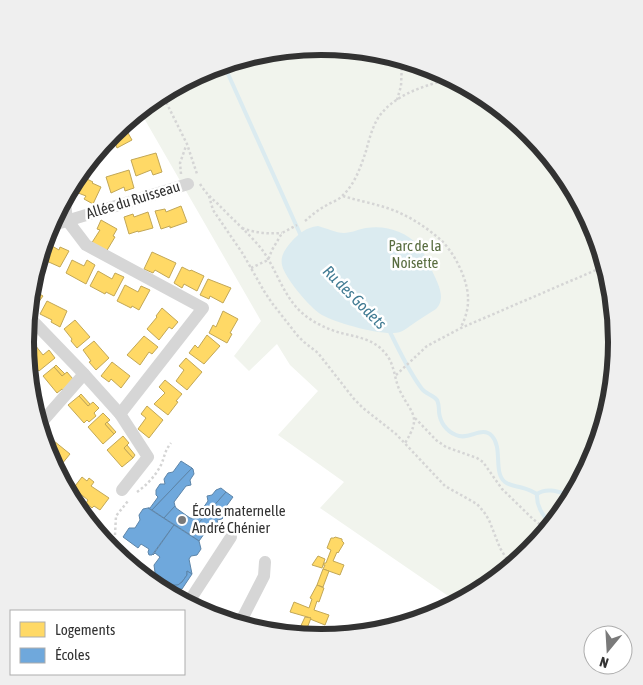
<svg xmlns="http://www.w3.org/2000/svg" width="643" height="685" font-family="'Asap Condensed',sans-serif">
<rect width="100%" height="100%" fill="#fff"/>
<path fill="#f1f4ed" d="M322,46L435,69L531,133L596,229L618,343L595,456L531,552L457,602L320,508L344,482L278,435L318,391L290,365L277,344L249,371L234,356L261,321L141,113L208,68Z"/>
<path fill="#dbebf0" d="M318,226C326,228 336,233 344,233C351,233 359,229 366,228C386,225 405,231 419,246C426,255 430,267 435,277C440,288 445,300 436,309C427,315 418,320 410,326C407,328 403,331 400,332C385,337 336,323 322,315C311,309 284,277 282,265C280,255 286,248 292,241C301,232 305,228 318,226Z"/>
<g fill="#ffd966" stroke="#c2a756">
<path d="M122,126H124L132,140L117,148L111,134Z"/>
<path d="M156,153L162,172L153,175L151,170L136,176L131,160Z"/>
<path d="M129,170L134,188L125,191L124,187L111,193L106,177Z"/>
<path d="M83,177L93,182L92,183L101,187L93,204L84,199L86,196L73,191Z"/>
<path d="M181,206L187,222L170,228V226L161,229L155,211L165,209L166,212Z"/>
<path d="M148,212L153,228L138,232V231L129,234L124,217L133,214L134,217Z"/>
<path d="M101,220L117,229L113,236L115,237L106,252L91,244L100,230L97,229Z"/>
<path d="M45,242L59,250L60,247L69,251L60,267L42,259Z"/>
<path d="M152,252L176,263L169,278L155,270L153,273L144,269Z"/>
<path d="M72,260L84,266L87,260L95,265L86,284L66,273Z"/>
<path d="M182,267L190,271L191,270L204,276L197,291L184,284L182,288L174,283Z"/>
<path d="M98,271L112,279L115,273L124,277L114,296L106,292L105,294L90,286Z"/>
<path d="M208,279L231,288L223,303L210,296L209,299L200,295Z"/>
<path d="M125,285L138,292L141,286L150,290L139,310L132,306L131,308L117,301Z"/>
<path d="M35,291L43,296L33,310L32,309Z"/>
<path d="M47,301L67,311L60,327L51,322L52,320L40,314Z"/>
<path d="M162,308L178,322L172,329L169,327L159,340L147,329L157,317L156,316Z"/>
<path d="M223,311L238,319L230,333L232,334L227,343L209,333L213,325L216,327Z"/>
<path d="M75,320L90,337L77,348L71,341L72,339L64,329Z"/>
<path d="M31,329L37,336L26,346L25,342L27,333Z"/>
<path d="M207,335L220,346L204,364L189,353L195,345L198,348Z"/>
<path d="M144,336L158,347L152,354L149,352L140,365L127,355Z"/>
<path d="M94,341L109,358L96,370L89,362L91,361L83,350Z"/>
<path d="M35,345L43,355L49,350L55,358L39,371L28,359L27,352Z"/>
<path d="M186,358L202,372L187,390L176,381L184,370L179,366Z"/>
<path d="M112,362L130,376L121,388L111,379L109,382L101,376Z"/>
<path d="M56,365L65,374L62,376L54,367Z"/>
<path d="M54,367L62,376L67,372L73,379L64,391L62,389L57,393L43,376Z"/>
<path d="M165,380L182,394L176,401L178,402L168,415L154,404L165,393L159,387Z"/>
<path d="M81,394L90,404L88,406L79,396Z"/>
<path d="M79,396L88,406L93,402L99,408L94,413L96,416L89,422L87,420L84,423L68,405Z"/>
<path d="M147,406L163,420L149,438L138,429L146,418L141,414Z"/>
<path d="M103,413L110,420L105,424L114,434L103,444L88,427Z"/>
<path d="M107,422L116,432L114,434L105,424Z"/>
<path d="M123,436L129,443L124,448L133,458L122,467L107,450Z"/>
<path d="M54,441L70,454L57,470L47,456V453L49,451L47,450Z"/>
<path d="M127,445L135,455L133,458L124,448Z"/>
<path d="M82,477L87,481L89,478L94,482L91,486L109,498L100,510L94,506L92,508L86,503L88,500L78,492L76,494L73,493V494L68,487L72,490Z"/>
<path d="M335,537L342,539V541L344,543L338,553L337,552L333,561L344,565L340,575L323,569L325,565H323L324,563H326L331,550L327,548L331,538H334Z"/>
<path d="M318,556L325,559L322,568L312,565Z"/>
<path d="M323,569L329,571L323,587L317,585Z"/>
<path d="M317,585L324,588L319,602L317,601L314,610L329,615L325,625L310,619L311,618L290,612L294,602L309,608L312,599L310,598Z"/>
<path d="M305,617L311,618L306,631H307L305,635L307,636L297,634Z"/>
</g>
<g fill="#6fa8dc" stroke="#5d85a9">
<path d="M181,461L192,468L152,510L148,508H150L158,497L156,495V490L160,484H165L164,479L168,473L173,472Z"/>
<path d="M192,468L193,469L194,474L190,480L191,485L186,486L174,502L175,506L164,518L152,510Z"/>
<path d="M221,488L226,492L189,534L164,518L175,506L176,508L190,518H196L208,501L207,496L212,495L216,490Z"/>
<path d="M226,492L233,497L225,508L226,513L222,519L217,520L218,524L214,531L209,532L207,530L199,541L189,534Z"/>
<path d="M148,508L174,525L152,555H149L148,552L149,549L141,544L138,548L123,537L129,528H135L140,520L139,515L143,509Z"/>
<path d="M174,525L199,541L201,549L197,555L191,556L189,559L192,574L187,571V575L182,582L178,585L173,586L171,584L169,585L161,579L160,577L156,580L154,565L160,557L155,553L153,555Z"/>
<path d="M187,571L192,574L182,589L170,591L156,582L160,577L161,579L169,585H178L182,582L187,575Z"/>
</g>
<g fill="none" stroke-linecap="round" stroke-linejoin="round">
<g stroke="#dbebf0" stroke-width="4">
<path d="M224,65L301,236"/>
<path d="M387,329L390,332C400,352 409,372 422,389C426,394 433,395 437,400C439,404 439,408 439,412C440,422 446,431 456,435C469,441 482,425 492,436C503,448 493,473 505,482C510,486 517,486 523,488C528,489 533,492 537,494C536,506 543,515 550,524"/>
<path d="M537,494C547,487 559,492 570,495"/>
</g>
<g stroke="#d5d5d5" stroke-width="2.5" stroke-dasharray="2.5 2.5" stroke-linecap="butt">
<path d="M164,98L187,144L197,174"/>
<path d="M397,100L401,86L402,62"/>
<path d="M181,174L180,163L186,146"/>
<path d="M200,184C205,192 211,198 218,204C232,219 251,235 263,251C277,271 283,295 301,312C312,322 327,329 341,333C357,337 374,339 385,353C395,364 394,379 400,391C412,415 422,416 405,443"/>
<path d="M209,196L213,210L243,254L264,291L272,303L297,335L304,342L318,353L354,399L363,408L396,434L445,486L477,504L484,512L489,520L500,548L511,566"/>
<path d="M343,196C362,202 384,205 402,214C417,221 431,231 443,242C456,256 469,282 468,301C468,310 465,319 461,327"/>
<path d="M305,221C312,215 319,209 327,205C332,202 339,200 343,195C355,184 361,166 366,151C369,140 372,128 378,118C393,95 425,85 451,79"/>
<path d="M242,228C255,233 269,234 282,233"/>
<path d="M251,268L268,260L272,250L282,233L297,225"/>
<path d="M396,375L427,346L461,328L603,267"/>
<path d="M415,418L436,440L446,447L477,458L483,462L502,489L533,519L546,529"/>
<path d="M137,492C147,485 156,475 161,465C165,456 164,452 171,443"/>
<path d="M115,535L116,516L128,501"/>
<path d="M476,581L489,579L507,559"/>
</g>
<g stroke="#d6d6d6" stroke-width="12">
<path d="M50,226L188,184"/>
<path d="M30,318L84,374L120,414L203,308L86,245L67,220L65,203"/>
<path d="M120,414L148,457L122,490"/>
<path d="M41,423L84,374"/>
<path d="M188,603L231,537"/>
<path d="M240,623L264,576L265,562"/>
</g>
</g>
<circle fill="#7a7a7a" stroke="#fff" stroke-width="2" cx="182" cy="520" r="5"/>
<g text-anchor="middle" stroke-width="5" stroke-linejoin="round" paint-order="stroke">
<g font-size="15" fill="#323232" stroke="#fff">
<text transform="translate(133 200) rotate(-17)" y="5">Allée du Ruisseau</text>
</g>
<g font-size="15" fill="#596d40" stroke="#fff">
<text x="415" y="251">Parc de la<tspan x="415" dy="17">Noisette</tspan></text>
</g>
<g font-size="15" fill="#323232" stroke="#fff" text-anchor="start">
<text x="192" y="516">École maternelle<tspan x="192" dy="17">André Chénier</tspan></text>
</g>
<g font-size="16" font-style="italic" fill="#417b93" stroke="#fff">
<text transform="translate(355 297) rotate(45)" y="6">Ru des Godets</text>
</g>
</g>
<path d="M0 0H643V685H0ZM34 342a287 287 0 1 1 574 0a287 287 0 1 1-574 0Z" fill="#efefef" fill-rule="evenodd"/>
<path fill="none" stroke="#323232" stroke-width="6" d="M34 342a287 287 0 1 1 574 0a287 287 0 1 1-574 0Z"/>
<rect x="10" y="610" width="175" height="65" fill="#ffffff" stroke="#adadad"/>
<rect x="20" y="622" width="25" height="15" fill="#ffd966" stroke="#adadad"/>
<text x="55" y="635" font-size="15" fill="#323232">Logements</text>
<rect x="20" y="648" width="25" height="15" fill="#6fa8dc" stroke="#adadad"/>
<text x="55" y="660" font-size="15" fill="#323232">Écoles</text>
<g transform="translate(608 650) rotate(198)"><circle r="24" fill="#ffffff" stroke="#adadad"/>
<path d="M0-4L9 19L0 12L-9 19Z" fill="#7a7a7a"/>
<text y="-8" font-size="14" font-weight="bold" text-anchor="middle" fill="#323232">N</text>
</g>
</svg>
